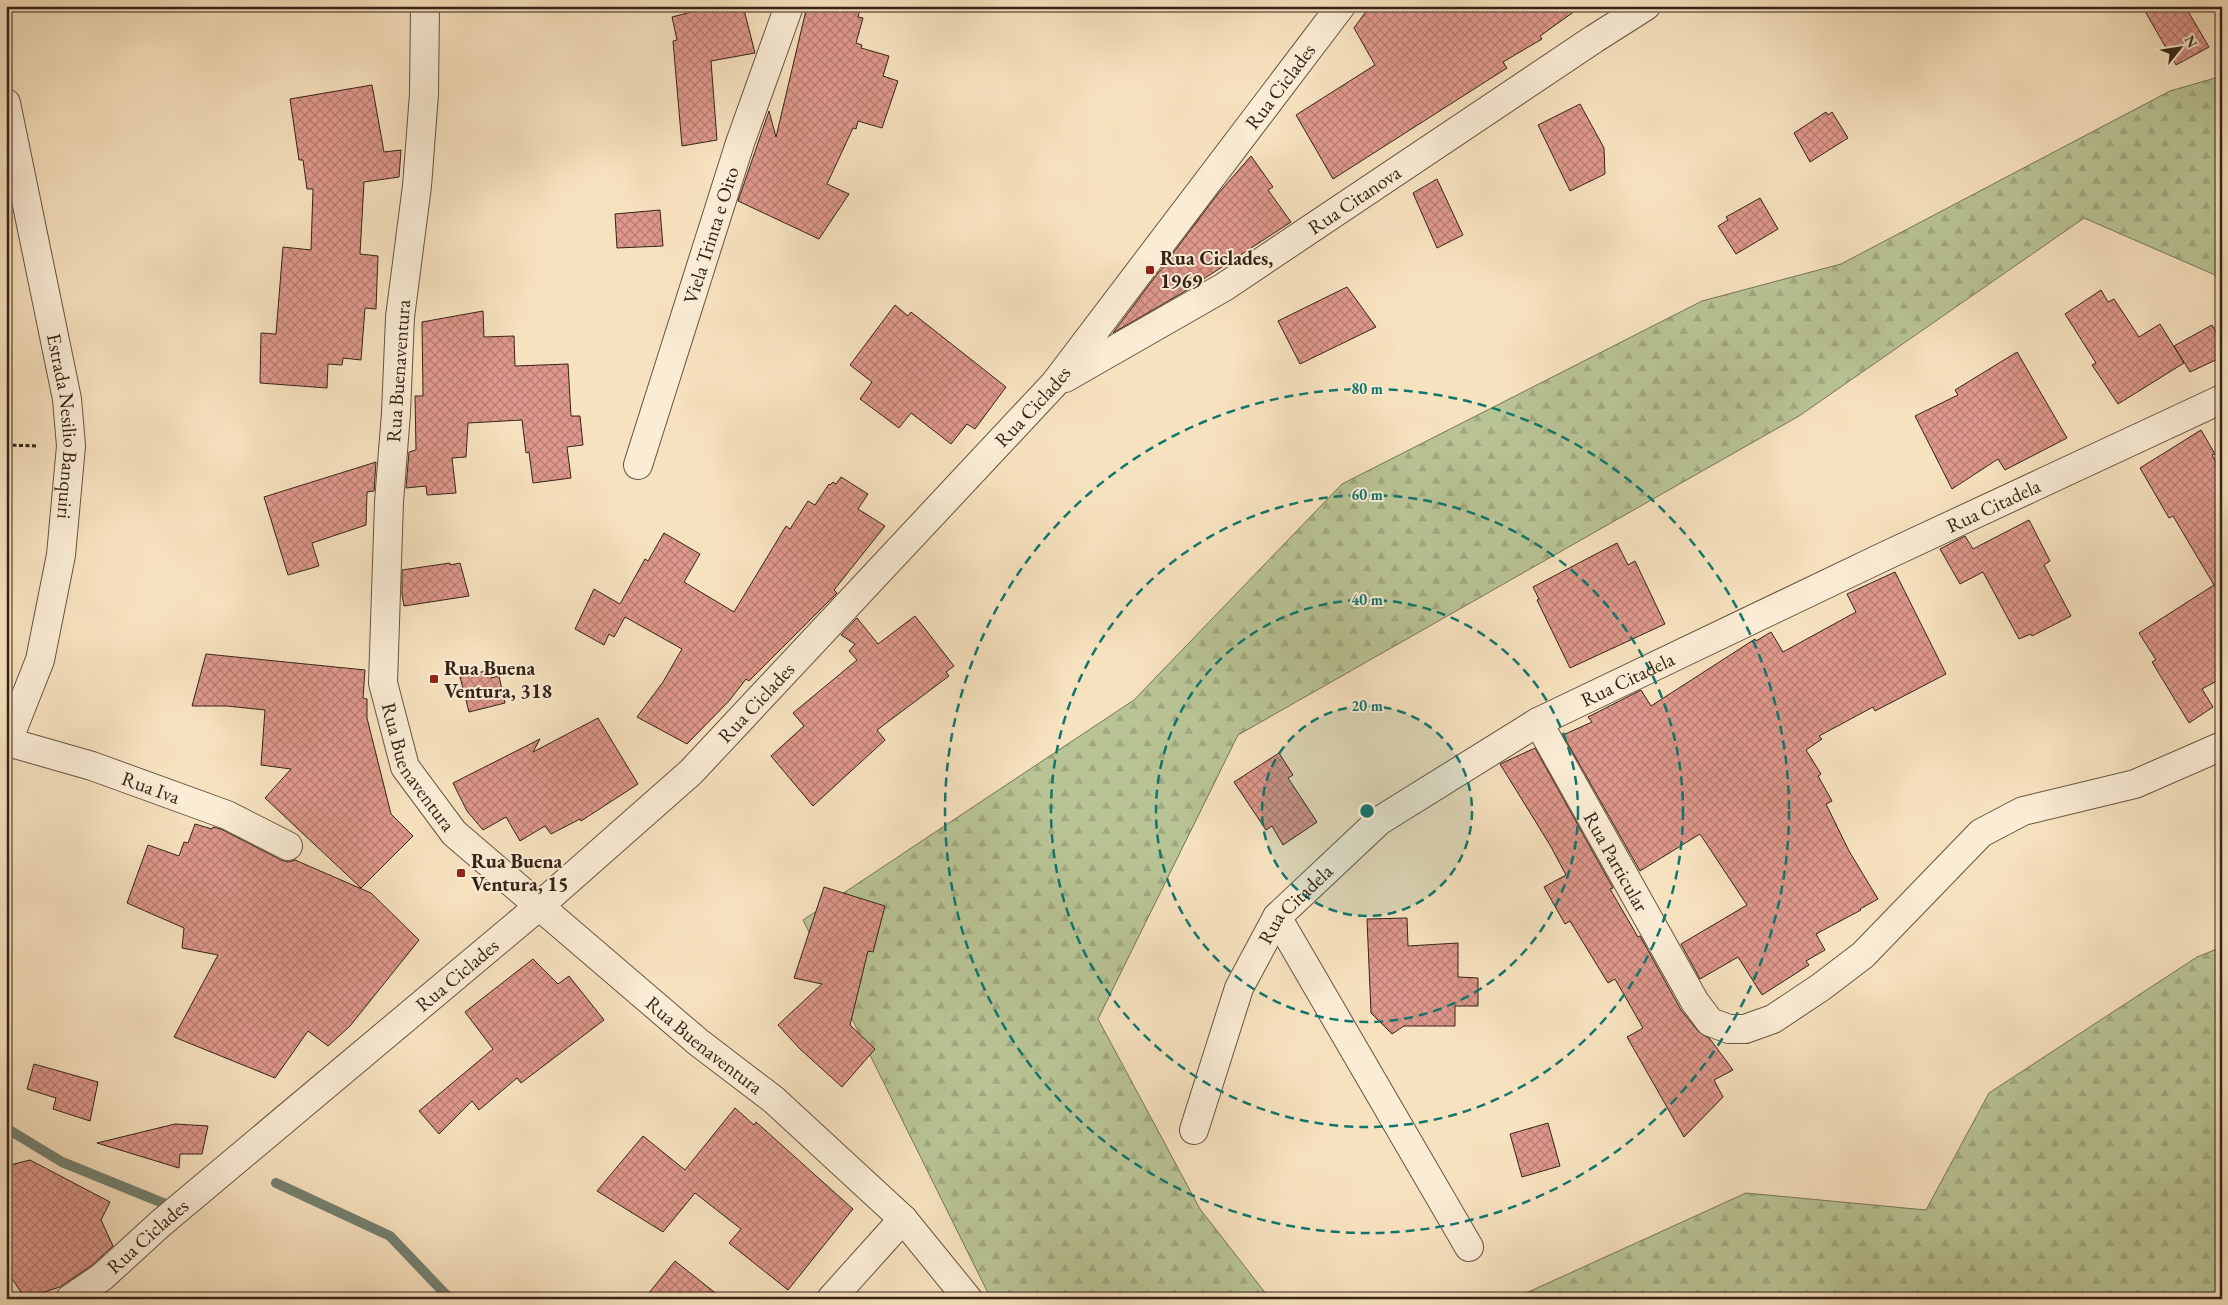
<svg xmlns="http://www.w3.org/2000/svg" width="2228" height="1305" font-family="'EB Garamond',serif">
<defs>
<pattern id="forest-firs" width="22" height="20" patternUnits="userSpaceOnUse" patternTransform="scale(1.25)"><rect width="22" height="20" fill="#b9c495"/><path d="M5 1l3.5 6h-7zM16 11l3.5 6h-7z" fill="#a0a880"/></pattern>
<pattern id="building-cross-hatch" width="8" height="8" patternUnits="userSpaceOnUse" patternTransform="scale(1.25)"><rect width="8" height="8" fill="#df988c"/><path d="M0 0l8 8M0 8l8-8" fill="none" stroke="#b67c71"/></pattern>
</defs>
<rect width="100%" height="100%" fill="#f7e2bf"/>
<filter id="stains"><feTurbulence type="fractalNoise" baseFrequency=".004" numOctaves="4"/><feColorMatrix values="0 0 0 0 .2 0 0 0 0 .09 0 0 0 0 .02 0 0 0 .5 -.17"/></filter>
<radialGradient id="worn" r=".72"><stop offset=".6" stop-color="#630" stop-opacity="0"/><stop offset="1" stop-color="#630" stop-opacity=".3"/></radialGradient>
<g fill="url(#forest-firs)" stroke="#777456">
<path d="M2222,76V278L2084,218L1799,416L1238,735L1098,1019L1200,1209L1270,1299H991L803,920L1134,700L1342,484L1702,301L1841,264L2170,91Z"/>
<path d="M2222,947V1299H1513L1746,1193L1926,1210L1989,1093L2197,957Z"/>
</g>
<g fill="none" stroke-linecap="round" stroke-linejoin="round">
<g stroke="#748071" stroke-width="10">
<path d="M6,1128L62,1162L163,1203"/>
<path d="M276,1183L390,1236L450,1299"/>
</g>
</g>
<g fill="url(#building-cross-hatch)" stroke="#352317">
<path d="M715,6H743L755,53L711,61L717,140L682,146L673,41L677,40L672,17Z"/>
<path d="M807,6H861L858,17L863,18L856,43L862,45L861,48L889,56L883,76L898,81L882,128L858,121L856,129L853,128L827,184L849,194L819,239L738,201L769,111L776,137Z"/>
<path d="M1370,6H1582L1540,36L1542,39L1503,62L1507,68L1333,179L1296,115L1375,65L1354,28Z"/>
<path d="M2142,6H2185L2209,47L2176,65Z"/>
<path d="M372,85L384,152L401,150L399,177L364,182L360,254L378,256L376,309L365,308L361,360L343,358L342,365L328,364L327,388L260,383L261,333L276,334L283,247L311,250L313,189H307L303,160H299L290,99Z"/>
<path d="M1580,104L1604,148L1605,174L1570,191L1538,125Z"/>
<path d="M1826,112L1828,115L1832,112L1848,138L1810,162L1794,133Z"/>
<path d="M1251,156L1273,187L1268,190L1291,222L1182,293L1113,333L1158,273L1172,258L1171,256L1217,195Z"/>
<path d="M1437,179L1463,235L1437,248L1413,193Z"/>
<path d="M1760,198L1778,229L1736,254L1718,226L1728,220L1726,217Z"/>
<path d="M660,210L663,246L617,248L615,214Z"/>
<path d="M1347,287L1376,327L1300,364L1278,321Z"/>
<path d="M2101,290L2108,302L2114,299L2139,337L2160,324L2184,363L2118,404L2092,365L2096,363L2065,314Z"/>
<path d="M895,305L908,316L911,312L1006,387L975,429L967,424L951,444L911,413L899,428L860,399L872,382L850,365Z"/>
<path d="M483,311L484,337L514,336L515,366L568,364L571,416H580L583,445L567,447L571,478L533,483L529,452L526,453L522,420L468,423L466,457L452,458L456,493L427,495L426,486L406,488L409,452L416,450L415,396H423L422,322Z"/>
<path d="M2212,325L2222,343V357L2190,372L2174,346Z"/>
<path d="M2017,352L2067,438L2005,470L1998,459L1952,489L1915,416L1958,395L1955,390Z"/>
<path d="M2201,430L2215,454L2212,455L2222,473V678L2202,689L2213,707L2189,723L2152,662L2156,660L2139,633L2214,585L2173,516L2169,518L2140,468Z"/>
<path d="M376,462L374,491L367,492L366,525L312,543L319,566L288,575L264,497Z"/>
<path d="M841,477L868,494L858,509L885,526L834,590L837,593L749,681L746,679L729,701L687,744L637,717L663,682L682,649L625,617L614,637L609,634L604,645L575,629L594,589L620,604L645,559L648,561L664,533L700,554L684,582L734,612L786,526L790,529L808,501L815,505L829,484L830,485L833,482L836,484Z"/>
<path d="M2029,520L2050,561L2044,565L2071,616L2032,636L2031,634L2019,639L1983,572L1960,584L1940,549L1965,536L1973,549Z"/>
<path d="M1617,543L1628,565L1635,561L1665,624L1570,668L1537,600L1539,599L1533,587Z"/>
<path d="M450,563V565L460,563L469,596L404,606L402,595V570Z"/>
<path d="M1895,572L1946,674L1875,711L1873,707L1819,736L1822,739L1806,750L1821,774L1818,776L1832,801L1826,804L1849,851L1878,899L1860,909L1861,910L1816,934L1825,950L1806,961L1809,965L1762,995L1738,957L1700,979L1681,944L1747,905L1700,834L1640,871L1563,735L1592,722L1588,717L1641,690L1651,706L1755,639L1756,641L1771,632L1783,652L1856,612L1847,594Z"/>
<path d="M915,616L954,666L946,672L949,676L877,730L885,740L813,806L771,756L804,726L793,713L857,660L849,651L855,644L841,635L857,618L878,644Z"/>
<path d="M206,654L365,670L363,698L367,699V718L391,814L413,836L361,888L265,798L291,769L261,765L265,710L227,706H192Z"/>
<path d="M490,670L491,678L499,676L505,703L469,712L460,677Z"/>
<path d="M598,718L638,784L581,821L580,819L551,834L545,826L520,841L506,817L483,830L467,811L453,783L540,739L533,752Z"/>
<path d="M1535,748L1613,888L1610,889L1638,937L1640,936L1681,1010L1698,1031L1710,1039L1733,1070L1714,1080L1723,1097L1684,1137L1627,1037L1643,1028L1615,979L1608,983L1570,921L1565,924L1544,887L1566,875L1550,845L1500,764Z"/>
<path d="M1279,753L1293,775L1288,778L1317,822L1283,845L1272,826L1266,830L1234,782Z"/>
<path d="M195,824L212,829L213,827L221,829L281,860L288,862L295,860L371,893L419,940L350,1026L328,1046L308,1031L275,1078L174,1037L218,955L182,948L184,928L127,903L148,845L179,856L184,842L188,843Z"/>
<path d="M824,887L885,906L873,952L868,951L850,1025L875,1049L842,1087L800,1049L778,1025L822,984L794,978Z"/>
<path d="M1407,918L1408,946L1458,943V977L1478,978V1006H1455V1026H1404L1392,1034L1371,1013L1367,919Z"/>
<path d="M533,959L558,984L569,976L604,1020L521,1083L517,1078L479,1110L472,1101L439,1134L419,1111L493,1049L465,1012Z"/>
<path d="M34,1064L98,1082L90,1121L53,1109L56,1098L27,1089Z"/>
<path d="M735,1108L754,1125L756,1122L853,1209L788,1290L729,1243L741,1229L695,1193L663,1232L597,1191L643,1136L685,1170Z"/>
<path d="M1548,1123L1560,1166L1522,1177L1510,1134Z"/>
<path d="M175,1124L208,1126L202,1154H180L179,1168L97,1143Z"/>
<path d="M30,1160L110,1202L101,1220L113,1246L92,1265L60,1287L25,1298L6,1270V1166Z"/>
<path d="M675,1261L723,1299H644Z"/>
</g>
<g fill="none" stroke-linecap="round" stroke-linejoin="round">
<g stroke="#665341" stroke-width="30">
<g id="minor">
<path id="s1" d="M425,6L424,94L417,186L400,317L396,413L389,502L383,683L405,767L454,833L698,1042L774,1100L903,1219L968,1299"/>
<path id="s2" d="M6,103L67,399L71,446L61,555L40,660L6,746"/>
<path id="s3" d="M1065,378L1224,287L1594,39L1646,6"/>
<path id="s4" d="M638,465L740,143L789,6"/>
<path id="s5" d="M1538,722L1695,1002L1710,1022L1729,1029H1745L1773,1019L1821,987L1863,955L1981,833L2023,811L2135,784L2222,746"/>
<path id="s6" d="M8,742L92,766L227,815L288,846"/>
<path d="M1277,917L1469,1247"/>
<path id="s7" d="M1194,1130L1239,988L1277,917L1379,821L1538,722L1885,556L2222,399"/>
<path id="s8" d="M70,1299L102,1277L160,1224L538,907L691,772L1055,383L1341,6"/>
<path d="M831,1299L903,1219"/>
</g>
</g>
<path stroke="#352317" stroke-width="3" stroke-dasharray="4 2.5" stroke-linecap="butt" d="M6,445L38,446"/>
<use href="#minor" stroke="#faecd5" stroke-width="28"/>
</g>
<circle cx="1367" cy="811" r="105" fill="#0f766e" fill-opacity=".12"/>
<g fill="none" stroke="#0f766e" stroke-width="2.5" stroke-dasharray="9 6">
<circle cx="1367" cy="811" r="105"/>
<circle cx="1367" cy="811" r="211"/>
<circle cx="1367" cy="811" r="316"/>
<circle cx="1367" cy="811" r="422"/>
</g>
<g fill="#8f2418" stroke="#faecd5" stroke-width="2">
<rect x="1145" y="265" width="10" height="10" rx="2.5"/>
<rect x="429" y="674" width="10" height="10" rx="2.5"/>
<rect x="456" y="868" width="10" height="10" rx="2.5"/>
</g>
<g text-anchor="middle" stroke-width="4" stroke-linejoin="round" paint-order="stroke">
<g font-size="20" fill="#352317" stroke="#faecd5">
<text dy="7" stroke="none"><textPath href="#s8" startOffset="1720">Rua Ciclades</textPath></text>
<text dy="7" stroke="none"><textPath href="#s3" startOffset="340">Rua Citanova</textPath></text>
<text dy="7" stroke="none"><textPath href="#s4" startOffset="241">Viela Trinta e Oito</textPath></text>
<text transform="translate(398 371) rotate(-86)" y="7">Rua Buenaventura</text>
<text dy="7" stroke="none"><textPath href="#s8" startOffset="1315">Rua Ciclades</textPath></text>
<text dy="7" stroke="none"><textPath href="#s2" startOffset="329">Estrada Nesilio Banquiri</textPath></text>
<text dy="7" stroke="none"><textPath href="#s7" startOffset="1061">Rua Citadela</textPath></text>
<text dy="7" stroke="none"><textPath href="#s7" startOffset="656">Rua Citadela</textPath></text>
<text dy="7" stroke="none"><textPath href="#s8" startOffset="910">Rua Ciclades</textPath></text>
<text dy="7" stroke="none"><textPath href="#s1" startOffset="771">Rua Buenaventura</textPath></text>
<text dy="7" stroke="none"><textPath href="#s6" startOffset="150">Rua Iva</textPath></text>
<text dy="7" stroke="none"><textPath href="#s5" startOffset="160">Rua Particular</textPath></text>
<text dy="7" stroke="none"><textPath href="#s7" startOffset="251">Rua Citadela</textPath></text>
<text dy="7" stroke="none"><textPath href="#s8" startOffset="505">Rua Ciclades</textPath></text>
<text dy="7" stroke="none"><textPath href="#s1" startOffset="1176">Rua Buenaventura</textPath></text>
<text dy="7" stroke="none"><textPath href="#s8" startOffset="100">Rua Ciclades</textPath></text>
</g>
<g font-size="20" font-weight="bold" fill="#352317" stroke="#faecd5" text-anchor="start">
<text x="1160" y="265">Rua Ciclades,<tspan x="1160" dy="23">1969</tspan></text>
<text x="444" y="675">Rua Buena<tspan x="444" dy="23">Ventura, 318</tspan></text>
<text x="471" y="868">Rua Buena<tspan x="471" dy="23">Ventura, 15</tspan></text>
</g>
</g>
<circle cx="1367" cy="811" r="8" fill="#0f766e" stroke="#faecd5" stroke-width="2.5"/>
<g font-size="15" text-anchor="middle" font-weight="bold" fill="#0f766e" stroke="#faecd5" stroke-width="4" stroke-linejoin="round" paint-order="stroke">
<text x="1367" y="394">80 m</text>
<text x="1367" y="500">60 m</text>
<text x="1367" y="605">40 m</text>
<text x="1367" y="711">20 m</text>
</g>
<rect width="2228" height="1305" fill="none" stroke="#f7e2bf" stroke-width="25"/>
<rect x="8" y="8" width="2213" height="1290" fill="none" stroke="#352317" stroke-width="2.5"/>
<rect x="12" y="12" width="2203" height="1280" fill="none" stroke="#352317"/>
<g transform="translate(2180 48) rotate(60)" stroke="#faecd5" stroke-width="4" paint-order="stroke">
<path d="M0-4L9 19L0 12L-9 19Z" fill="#352317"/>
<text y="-8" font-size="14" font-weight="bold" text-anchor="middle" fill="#352317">N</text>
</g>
<rect width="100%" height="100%" filter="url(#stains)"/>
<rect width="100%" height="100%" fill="url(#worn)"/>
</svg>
